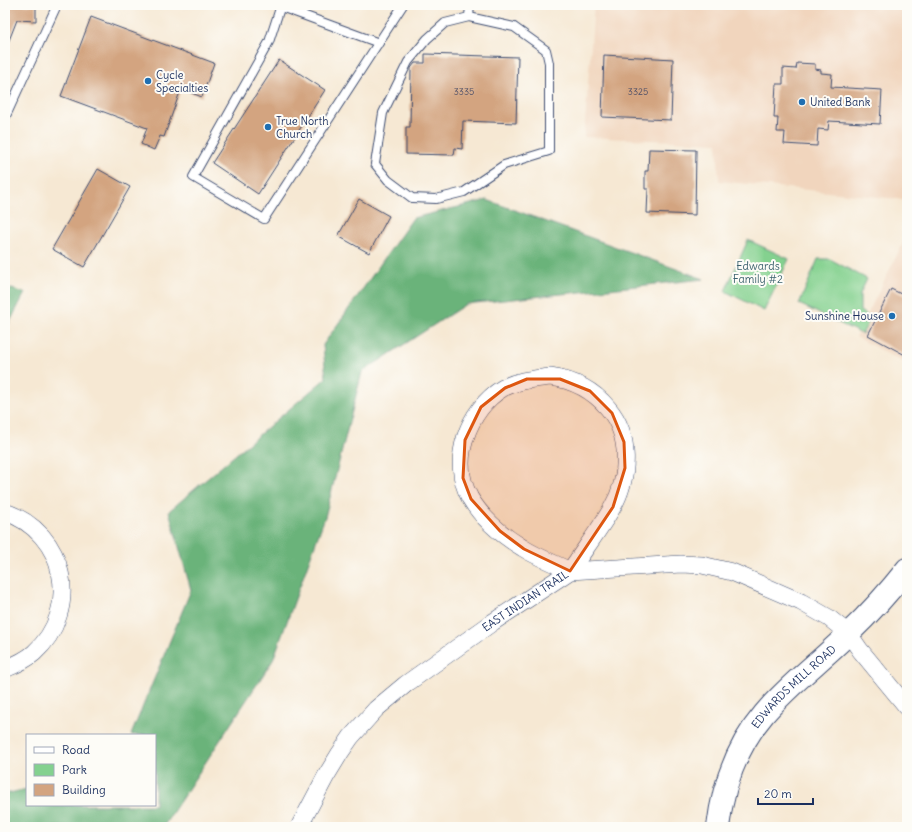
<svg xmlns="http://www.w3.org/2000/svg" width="912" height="832" font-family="Delius,sans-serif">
<rect width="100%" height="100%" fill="#fdfcf7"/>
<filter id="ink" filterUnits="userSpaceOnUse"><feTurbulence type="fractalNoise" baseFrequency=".025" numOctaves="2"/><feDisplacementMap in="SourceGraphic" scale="8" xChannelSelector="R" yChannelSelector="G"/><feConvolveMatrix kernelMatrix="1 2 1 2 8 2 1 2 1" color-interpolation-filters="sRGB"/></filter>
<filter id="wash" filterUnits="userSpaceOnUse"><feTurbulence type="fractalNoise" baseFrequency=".012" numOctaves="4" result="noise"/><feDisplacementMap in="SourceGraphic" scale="16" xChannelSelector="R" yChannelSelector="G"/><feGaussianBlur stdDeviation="0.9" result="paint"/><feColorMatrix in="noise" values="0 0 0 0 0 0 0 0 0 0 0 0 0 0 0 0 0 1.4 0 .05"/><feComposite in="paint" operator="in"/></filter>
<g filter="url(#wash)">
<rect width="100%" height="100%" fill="#f6e8d3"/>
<g fill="#f1d5bd">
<path d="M594,5H907V200L719,181L717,143L584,137Z"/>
<path d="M907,235V364L856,337Z"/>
</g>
<g fill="#84d18f" stroke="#508076">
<path d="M748,240L789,259L764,311L725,291Z"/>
<path d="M818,259H830L867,279L860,294V311L871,318L862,334L799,304Z"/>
</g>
<g fill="#6bb37a" stroke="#43716c">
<path d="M487,200L704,279L466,304L362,372L325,517L273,660L163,827H5V794L27,789V805H155V735H131L191,590L169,511L326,378L323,345L413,218Z"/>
<path d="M5,287L25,293L5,331Z"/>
</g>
<g id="blocks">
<g fill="#d3a480">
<path d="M5,5H36V21L17,20L6,48H5Z"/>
<path d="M91,17L214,63L202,97L181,89L164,137L160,136L154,150L141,144L147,128L61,96Z"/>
<path d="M425,54L518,57L516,123L463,121L462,149L455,148L454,155L406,154V127H410L411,68L415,63H425Z"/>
<path d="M604,55L673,59L671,120L602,117Z"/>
<path d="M279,60L325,90L258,194L212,163Z"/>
<path d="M797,63L815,64V69L821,70V73L832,74L831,87L882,90L880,124L829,121L828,130L818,129L817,146L784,144L785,132H777L778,118H774L776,84H783V68L796,69Z"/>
<path d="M649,149L696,150L695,215L647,213L648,189H645V171H648Z"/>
<path d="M98,169L130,187L84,267L52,249Z"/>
<path d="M359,199L389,216L369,253L338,236Z"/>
<path d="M891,289L907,297V356L868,335Z"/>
</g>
</g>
</g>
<g filter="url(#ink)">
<use href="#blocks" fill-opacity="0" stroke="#3c4b70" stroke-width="1"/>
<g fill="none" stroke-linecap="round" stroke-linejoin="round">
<g stroke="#3c4b70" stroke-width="10">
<g id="lane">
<path d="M281,5L269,42L193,177L264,219L403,5"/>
<path d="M281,7L379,43"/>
<path d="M469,17L514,27L546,50L549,63V151L504,165L464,192L436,199L412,198L388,180L375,164L383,113L408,62L427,39L445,23Z"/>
<path d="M469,17L470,5"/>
<path d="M5,118L57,5"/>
</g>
</g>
<g stroke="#3c4b70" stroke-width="18">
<g id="street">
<path d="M550,377C573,380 593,390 608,408C631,435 630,477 612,508C600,529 584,550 570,571C554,563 537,557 523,548C503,536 482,518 470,498C449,461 468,409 503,388C518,380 534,379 550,377Z"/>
<path d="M5,512C66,532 82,610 34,653C26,660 15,665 5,669"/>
<path id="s1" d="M299,827L326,776L340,753L351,737L376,709L406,684L493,622L570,571L681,564L702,565L732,572L801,602L829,618L849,634L860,650L907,707"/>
</g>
</g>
<g stroke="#3c4b70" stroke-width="24">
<g id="secondary">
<path id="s2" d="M718,827C723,785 737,746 764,714C789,684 821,661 848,634C869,614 889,592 907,569"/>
</g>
</g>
<use href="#lane" stroke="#fff" stroke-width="8"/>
<use href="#street" stroke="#fff" stroke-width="17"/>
<use href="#secondary" stroke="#fff" stroke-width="22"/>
</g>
</g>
<path fill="#de5710" fill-opacity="0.2" stroke="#de5710" stroke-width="3" stroke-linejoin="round" d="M527,379H560L590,391L612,413L624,442L625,468L613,507L570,571L524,549L500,531L471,499L463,478L465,440L481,407L505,388Z"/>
<g fill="#1f6fb2" stroke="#fdfcf7" stroke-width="1.5">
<circle cx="148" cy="81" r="4"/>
<circle cx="802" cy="102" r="4"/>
<circle cx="268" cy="127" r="4"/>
<circle cx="892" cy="316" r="4"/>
</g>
<g text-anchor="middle" stroke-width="4" stroke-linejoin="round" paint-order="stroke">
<g font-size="9" fill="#494c66">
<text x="464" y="95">3335</text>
<text x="638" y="95">3325</text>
</g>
<g font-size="11" fill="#1b2f5e" stroke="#fdfcf7" text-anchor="start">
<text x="156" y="79">Cycle<tspan x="156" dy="13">Specialties</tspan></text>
<text x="810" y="106">United Bank</text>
<text x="276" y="125">True North<tspan x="276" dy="13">Church</tspan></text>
<text x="884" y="320" text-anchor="end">Sunshine House</text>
</g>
<g font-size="11" fill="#3a606d" stroke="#fdfcf7">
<text x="758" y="270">Edwards<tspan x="758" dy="13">Family #2</tspan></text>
</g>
<g font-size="11" fill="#1b2f5e" stroke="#fdfcf7">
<text dy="4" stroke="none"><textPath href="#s1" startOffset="326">EAST INDIAN TRAIL</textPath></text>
<text dy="4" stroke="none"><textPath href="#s2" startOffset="164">EDWARDS MILL ROAD</textPath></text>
</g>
</g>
<rect width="912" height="832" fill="none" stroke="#fdfcf7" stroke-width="20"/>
<rect x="26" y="734" width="130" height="72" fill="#fdfcf7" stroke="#a3aaba"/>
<rect x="34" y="747" width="20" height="6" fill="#ffffff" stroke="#a3aaba"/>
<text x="62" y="754" font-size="12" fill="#1b2f5e">Road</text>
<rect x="34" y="764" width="20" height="12" fill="#84d18f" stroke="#a3aaba"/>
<text x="62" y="774" font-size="12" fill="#1b2f5e">Park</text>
<rect x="34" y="784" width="20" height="12" fill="#d3a480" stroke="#a3aaba"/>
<text x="62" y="794" font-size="12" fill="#1b2f5e">Building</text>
<path d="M758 798v6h55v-6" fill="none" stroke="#1b2f5e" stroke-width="2"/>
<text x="764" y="798" font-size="12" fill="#1b2f5e" stroke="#fdfcf7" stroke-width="3" paint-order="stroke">20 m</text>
</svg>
